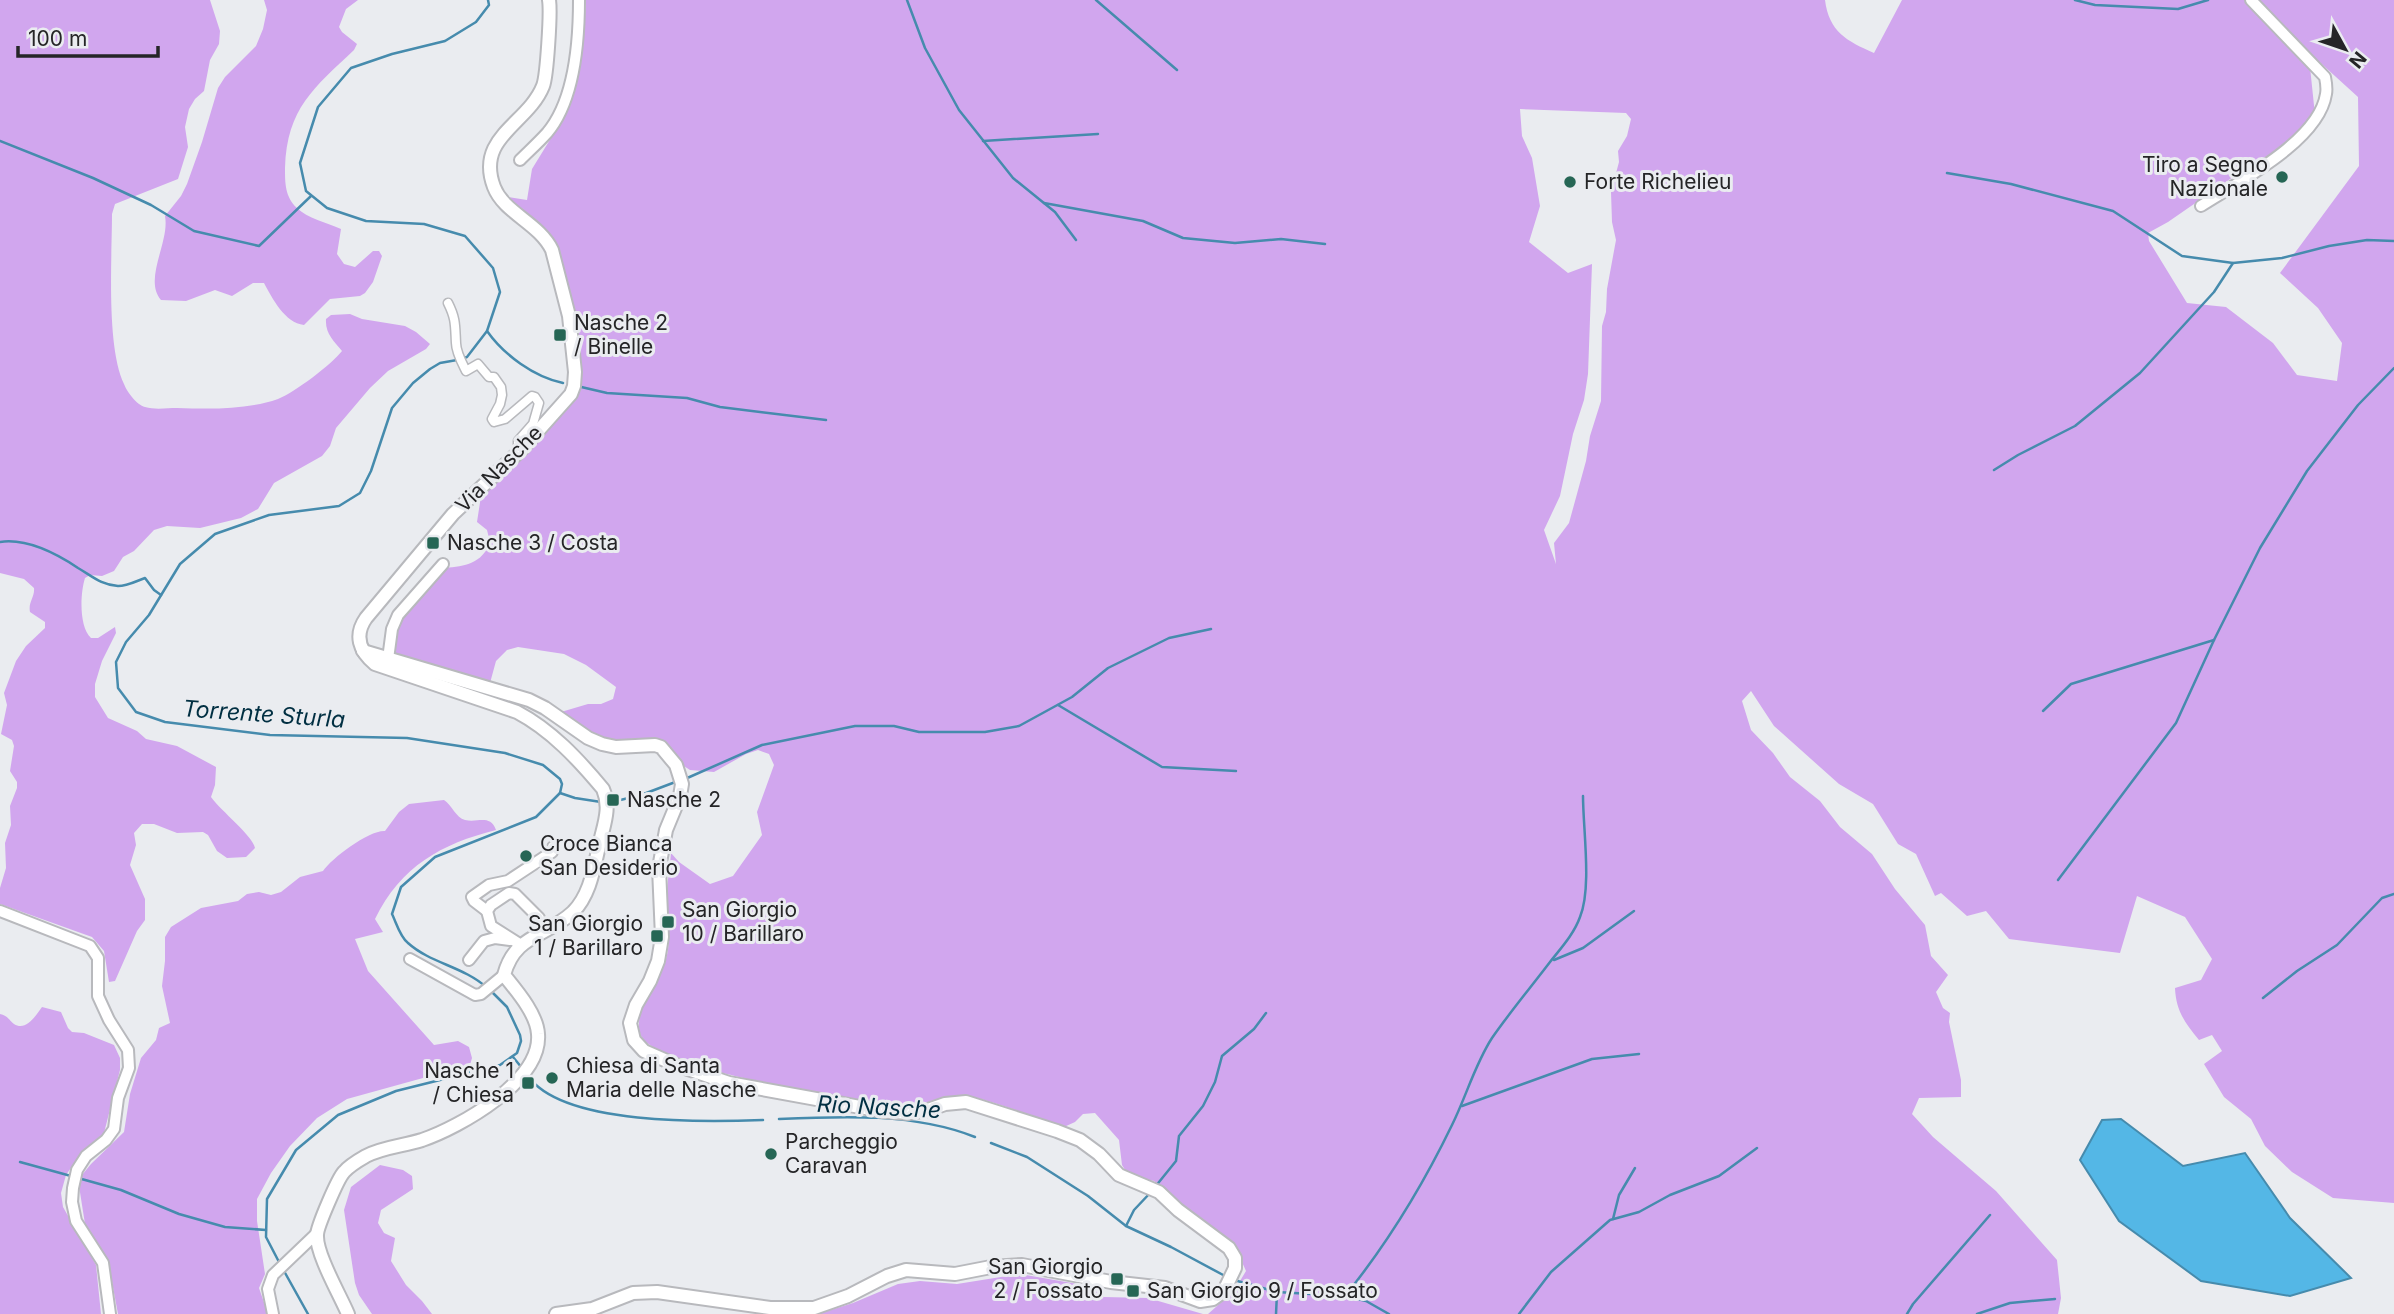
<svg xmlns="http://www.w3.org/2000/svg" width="2394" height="1314" font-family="Inter,sans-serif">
<rect width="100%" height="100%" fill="#eaecf0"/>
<g fill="#d1a6ee" fill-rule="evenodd">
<path d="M0,0H210L220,31L219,44L210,60L204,91L195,99L189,109L185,127L188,147L178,179L115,204L112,214C112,258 106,346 124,384C127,392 137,405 145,407C155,410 167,408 177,408C211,409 246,410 278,399C294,393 332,364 342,351C334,341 325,334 326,319L331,315L350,314L362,319L405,326L416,332L430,344L426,349L388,371L370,388L336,428L330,446L322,456L274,483L258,509L241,518L200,528L167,526L154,530L134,551L123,557L114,571L102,576L90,575L85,578C80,594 79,627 91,638H98L115,627L116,633L102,661L95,684V697L108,718L137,731L146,739L177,746L216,767L215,785L211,797C221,811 253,836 255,848L246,857L227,858L217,851L208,835L203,832L177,833L154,824H142L134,833L136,845L130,865L145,899V920L137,931L115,981L109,982L104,951L92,937L0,904V888L6,868L5,843L11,825L10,806L17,788V782L10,771L14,746L12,740L1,734L7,705L4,693L16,661L26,646L45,628V622L30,612C28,602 35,597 34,588L24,579L0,573Z"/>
<path d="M264,0H358L346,9L339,27L342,32L357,44L354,50C314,88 287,108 285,168C285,183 285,197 297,208C307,218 327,223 341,229L337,254L344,264L355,267L373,251H379L382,256L373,282L365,293L360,296L330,299L304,325C285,323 272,298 264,283H253L232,296L215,290L186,301L161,300C143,279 170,242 165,216L181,196L187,184L202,142L218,88L225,77L256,46L263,29L267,10Z"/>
<path d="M586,0H1825C1829,32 1847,41 1874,53L1902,0H2247L2310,67L2315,115L2285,146L2233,177L2168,222L2148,233L2149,241L2187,303L2226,307L2273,343L2297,375L2337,381L2342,343L2318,308L2280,273L2359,166L2358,97L2260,8L2257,0H2394V1203L2333,1198L2292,1172L2265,1146L2251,1119L2224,1097L2204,1064L2222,1051L2212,1035L2199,1040C2185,1023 2176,1011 2175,988L2201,980L2212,959L2185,917L2137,896L2120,953L2009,939L1986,911L1967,916L1941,893L1935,896L1916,854L1898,844L1873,804L1839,784L1774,726L1751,691L1742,701L1751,730L1773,753L1790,777L1820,801L1840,827L1872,854L1895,889L1925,925L1931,956L1948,975L1936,992L1943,1008L1950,1013L1949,1022L1961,1080V1097L1919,1098L1912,1114L1933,1137L1996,1191L2057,1260L2061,1298L2058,1314H1208L1234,1291L1246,1271L1238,1253L1154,1181L1128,1175L1122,1165L1119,1140L1095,1113L1083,1114L1075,1122L1064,1127C1034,1118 1003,1104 973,1097C955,1093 944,1101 927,1105C918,1107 905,1106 895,1105C856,1101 649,1069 640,1033C633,1008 661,982 666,959C672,939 666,916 667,896C667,882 670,867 671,853L679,862L710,884L733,876L762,835L757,812L774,765L769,754L758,750L746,754L714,772L690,770L644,740L610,741L590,733L561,712L588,704H601L613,699L616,687L586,665L564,654L518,647L507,650L496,661L490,683L391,652L401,618L445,568C465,566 482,564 490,542L487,530L477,522L481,496L574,400L579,385L575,330L581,327L579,313L575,311L551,238L542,227L508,199V197L527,200L532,169L567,112L577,83L583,48ZM1520,109L1626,113L1631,119L1627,136L1618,151L1619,162L1611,192L1612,222L1616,240L1607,289L1606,312L1602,326L1601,401L1590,436L1586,461L1569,523L1554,543L1556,564L1544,530L1560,496L1573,434L1584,400L1588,374L1592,264L1568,273L1529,242L1540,206L1532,158L1522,136Z"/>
<path d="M444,800C452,805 456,818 465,820C478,823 490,814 496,830C441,844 401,866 375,919L383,932L355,939L368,971L434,1045L458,1041L469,1047L472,1058L470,1065L347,1099L317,1118L290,1146L271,1173L257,1199V1221L265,1274L259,1288L268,1314H118L109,1266L85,1224L79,1186L82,1175L91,1164L124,1132L130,1094L141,1058L156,1040L159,1028L170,1023L162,986L165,961V937L171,927L201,908L238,901L247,894L259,892L271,895L281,892L300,877L323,871C332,858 369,830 385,831L399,812L409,804Z"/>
<path d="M42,1007L61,1012L68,1028L72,1032L84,1033L114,1045L120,1058V1070L104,1133L82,1152L66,1175L61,1193L63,1207L96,1265L101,1314H0V1014C8,1016 8,1019 14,1024C26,1032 36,1015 42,1007Z"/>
<path d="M380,1165L403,1170L412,1176L413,1189L381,1210L378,1223L384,1233L395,1238L391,1261L406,1285L422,1301L432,1314H372L359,1295L355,1283L344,1210L351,1187Z"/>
<path d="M1020,1274L1089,1286L1104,1297L1148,1298L1203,1314H818L853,1303L898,1284L920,1281L957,1284Z"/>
</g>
<path fill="#54b7e6" stroke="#468bad" stroke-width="2" d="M2121,1119L2183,1166L2245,1153L2290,1218L2351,1278L2290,1296L2201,1281L2119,1221L2080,1160L2102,1120Z"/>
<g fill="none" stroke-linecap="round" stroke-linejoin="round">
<g stroke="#468bad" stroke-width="2.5">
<path d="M907,0L925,48L959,110L1013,178L1055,212L1076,240"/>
<path d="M1096,0L1177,70"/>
<path d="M2075,0L2095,5L2178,9L2208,0"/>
<path d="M0,141L93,178L151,205L194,231L259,246L311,196"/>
<path d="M983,141L1098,134"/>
<path d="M1947,173L2011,184L2113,211L2182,256L2233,263L2282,258L2329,246L2367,240L2394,241"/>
<path d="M1044,203L1143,221L1183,238L1235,243L1281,239L1325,244"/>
<path d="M487,331C504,355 534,377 563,383"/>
<path d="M464,358L467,357L487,331L500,292L493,268L465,236L424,224L366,221L327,208L306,191L300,163L318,107L351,68L392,54L445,41L476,22L489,5L488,0"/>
<path d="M457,360L440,363L430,369L413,383L392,408L371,471L360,493L339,506L269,515L215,534L180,564L149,615L126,642L116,662L118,688L136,712L165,722L270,735L407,738L505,753L543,765L560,779L562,784L560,793L536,817L435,857L401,887L392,914C396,922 400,937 408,943C430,963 464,967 486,987"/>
<path d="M577,386L607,393L687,398L720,407L826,420"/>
<path d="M1994,470L2018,455L2075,426L2140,373L2214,292L2233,263"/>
<path d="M0,542C27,538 57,554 78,568C92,576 101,585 118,586C128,586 136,581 145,578L154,590L161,595"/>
<path d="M1058,705L1162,767L1236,771"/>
<path d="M2043,711L2071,684L2214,640"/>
<path d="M685,779L762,745L855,726H894L919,732H985L1019,726L1072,697L1108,668L1169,638L1211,629"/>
<path d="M560,793L575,798L601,802"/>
<path d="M612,802L641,795L678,781"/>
<path d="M2058,880L2176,723L2214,640L2260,548L2307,471L2358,405L2394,368"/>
<path d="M1554,960L1583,948L1634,911"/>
<path d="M2263,998L2297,971L2337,945L2382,898L2394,894"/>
<path d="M513,1057L522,1068"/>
<path d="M528,1076C563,1126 707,1122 763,1120"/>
<path d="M1462,1106L1592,1059L1639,1054"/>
<path d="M779,1119C843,1116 915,1113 975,1137"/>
<path d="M991,1143L1027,1157L1088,1196L1126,1226L1171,1247L1225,1276"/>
<path d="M20,1162L71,1176"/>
<path d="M78,1178L121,1190L179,1214L225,1227L266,1230"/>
<path d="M1155,1187L1176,1161L1179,1136L1203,1106L1215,1082L1222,1056L1254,1029L1266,1013"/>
<path d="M1613,1219L1619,1195L1635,1168"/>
<path d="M1126,1226L1134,1210L1151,1192"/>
<path d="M279,1262L266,1237L267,1199L296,1150L338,1115L396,1091L500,1065L517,1053L521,1041L520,1035L507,1007L491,991"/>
<path d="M284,1271L308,1314"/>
<path d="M1234,1280L1277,1292L1345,1296L1366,1301L1389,1314"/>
<path d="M1345,1296C1387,1244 1423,1185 1452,1125C1466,1097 1475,1064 1492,1038C1510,1012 1531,987 1550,962C1561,948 1574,934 1580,917C1592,888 1583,829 1583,796"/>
<path d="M1276,1314L1277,1293"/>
<path d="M1519,1314L1551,1272L1610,1220L1639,1212L1670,1195L1719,1176L1757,1148"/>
<path d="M1907,1314L1913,1304L1990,1215"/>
<path d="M1977,1314L2010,1303L2055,1299"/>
</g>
<g stroke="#b8b9bd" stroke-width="11">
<path id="pedestrian" d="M448,303C456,319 455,325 456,343C456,352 462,363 466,371L478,364L489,377H494L501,387L502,395L500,404L492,419L494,422L505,419L532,396L535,397L539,403L533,424L518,441V445L522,449"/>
</g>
<g stroke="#b8b9bd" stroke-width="14">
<g id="minor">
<path d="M520,160C529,151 539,142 547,133C575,100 579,41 579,0"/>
<path d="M2201,206C2238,182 2319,141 2326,94C2327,89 2326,82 2325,77L2251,0"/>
<path d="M388,659L392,629L398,615L443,564"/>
<path d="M0,911L90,946L98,958V996L109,1020L128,1050L129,1068L118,1098L114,1129L106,1140L86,1156L77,1170L73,1188L72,1202L76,1221L103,1263L110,1314"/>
<path d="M487,911L474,901L472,897L489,885L508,881L552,852L553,847"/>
<path d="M521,945L491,926L487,911L491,905L509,893L515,894L539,918"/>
<path d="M410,959L475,995L481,994L504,975"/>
<path d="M469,960L484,941L495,938L510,940"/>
<path d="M273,1314L268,1289L273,1275L317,1233"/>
</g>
</g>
<g stroke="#b8b9bd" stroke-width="16">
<g id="tertiary">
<path d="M363,651L529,700L545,708L588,738L602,744L616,747L655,745L661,747L676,765L682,784L680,796L666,830L659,868L662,937L658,961L650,981L636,1005L630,1023L634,1040L644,1051L676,1065L729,1083L882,1111L908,1113L928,1110L945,1104L966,1102L1057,1131L1080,1140L1099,1154L1119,1175L1159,1192L1178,1210L1229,1248L1235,1258V1268L1224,1291L1213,1299L1200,1301L1165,1288L1111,1282L1022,1265L991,1267L955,1274L906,1270L887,1276L848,1296L814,1308H770L657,1292L633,1293L592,1309L556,1314"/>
<path d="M348,1314C340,1295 316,1254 317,1235C317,1227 338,1178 344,1172C349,1166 359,1160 366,1156C383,1147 403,1146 422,1140C460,1127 542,1081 538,1034C537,1014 516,990 504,975C515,934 545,938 573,912C591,894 594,866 600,842C604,824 611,808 603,789C578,759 551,730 517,712L375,664C359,651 354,635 366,618L453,514L522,449L571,394L574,386L575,372L569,316L552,250C539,223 504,213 494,187C475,137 528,124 543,86C547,76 551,12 549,0"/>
</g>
</g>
<use href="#pedestrian" stroke="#fff" stroke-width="8"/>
<use href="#minor" stroke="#fff" stroke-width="10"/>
<use href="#tertiary" stroke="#fff" stroke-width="12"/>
</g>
<g fill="#266655" stroke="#eaecf0" stroke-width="2.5">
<circle cx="2282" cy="177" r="7"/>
<circle cx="1570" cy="182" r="7"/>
<rect x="553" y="328" width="14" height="14" rx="3.5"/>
<rect x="426" y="536" width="14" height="14" rx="3.5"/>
<rect x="606" y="793" width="14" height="14" rx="3.5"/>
<circle cx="526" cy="856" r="7"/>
<rect x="661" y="915" width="14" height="14" rx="3.5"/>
<rect x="650" y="929" width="14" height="14" rx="3.5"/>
<circle cx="552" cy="1078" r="7"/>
<rect x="521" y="1076" width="14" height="14" rx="3.5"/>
<circle cx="771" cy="1154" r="7"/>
<rect x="1110" y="1272" width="14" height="14" rx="3.5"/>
<rect x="1126" y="1284" width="14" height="14" rx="3.5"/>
</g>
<g text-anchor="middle" stroke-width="6" stroke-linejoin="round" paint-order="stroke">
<g font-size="21" fill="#252527" stroke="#eaecf0" text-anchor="start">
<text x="2268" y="172" text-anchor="end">Tiro a Segno<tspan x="2268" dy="24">Nazionale</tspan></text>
<text x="1584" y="189">Forte Richelieu</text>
<text x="574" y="330">Nasche 2<tspan x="574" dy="24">/ Binelle</tspan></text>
<text x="447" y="550">Nasche 3 / Costa</text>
<text x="627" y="807">Nasche 2</text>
<text x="540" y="851">Croce Bianca<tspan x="540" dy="24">San Desiderio</tspan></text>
<text x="682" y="917">San Giorgio<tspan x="682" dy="24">10 / Barillaro</tspan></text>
<text x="643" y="931" text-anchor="end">San Giorgio<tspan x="643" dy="24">1 / Barillaro</tspan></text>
<text x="566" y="1073">Chiesa di Santa<tspan x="566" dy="24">Maria delle Nasche</tspan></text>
<text x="514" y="1078" text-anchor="end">Nasche 1<tspan x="514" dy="24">/ Chiesa</tspan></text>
<text x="785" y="1149">Parcheggio<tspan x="785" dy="24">Caravan</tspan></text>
<text x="1103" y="1274" text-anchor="end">San Giorgio<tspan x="1103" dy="24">2 / Fossato</tspan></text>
<text x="1147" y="1298">San Giorgio 9 / Fossato</text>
</g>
<g font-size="21" fill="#252527" stroke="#eaecf0">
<text transform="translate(499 469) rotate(-45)" y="7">Via Nasche</text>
</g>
<g font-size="23" font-style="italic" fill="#012f42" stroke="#eaecf0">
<text transform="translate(264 714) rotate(4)" y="8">Torrente Sturla</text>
<text transform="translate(879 1107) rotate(3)" y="8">Rio Nasche</text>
</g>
</g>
<g transform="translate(2345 49) rotate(130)" stroke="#eaecf0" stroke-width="5" paint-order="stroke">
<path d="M0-5L12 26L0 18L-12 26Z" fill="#252527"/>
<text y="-10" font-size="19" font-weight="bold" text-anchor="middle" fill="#252527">N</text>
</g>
<path d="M18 46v10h140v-10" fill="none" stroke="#252527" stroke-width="3.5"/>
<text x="28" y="46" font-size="21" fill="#252527" stroke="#eaecf0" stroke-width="5" paint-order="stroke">100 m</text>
</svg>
